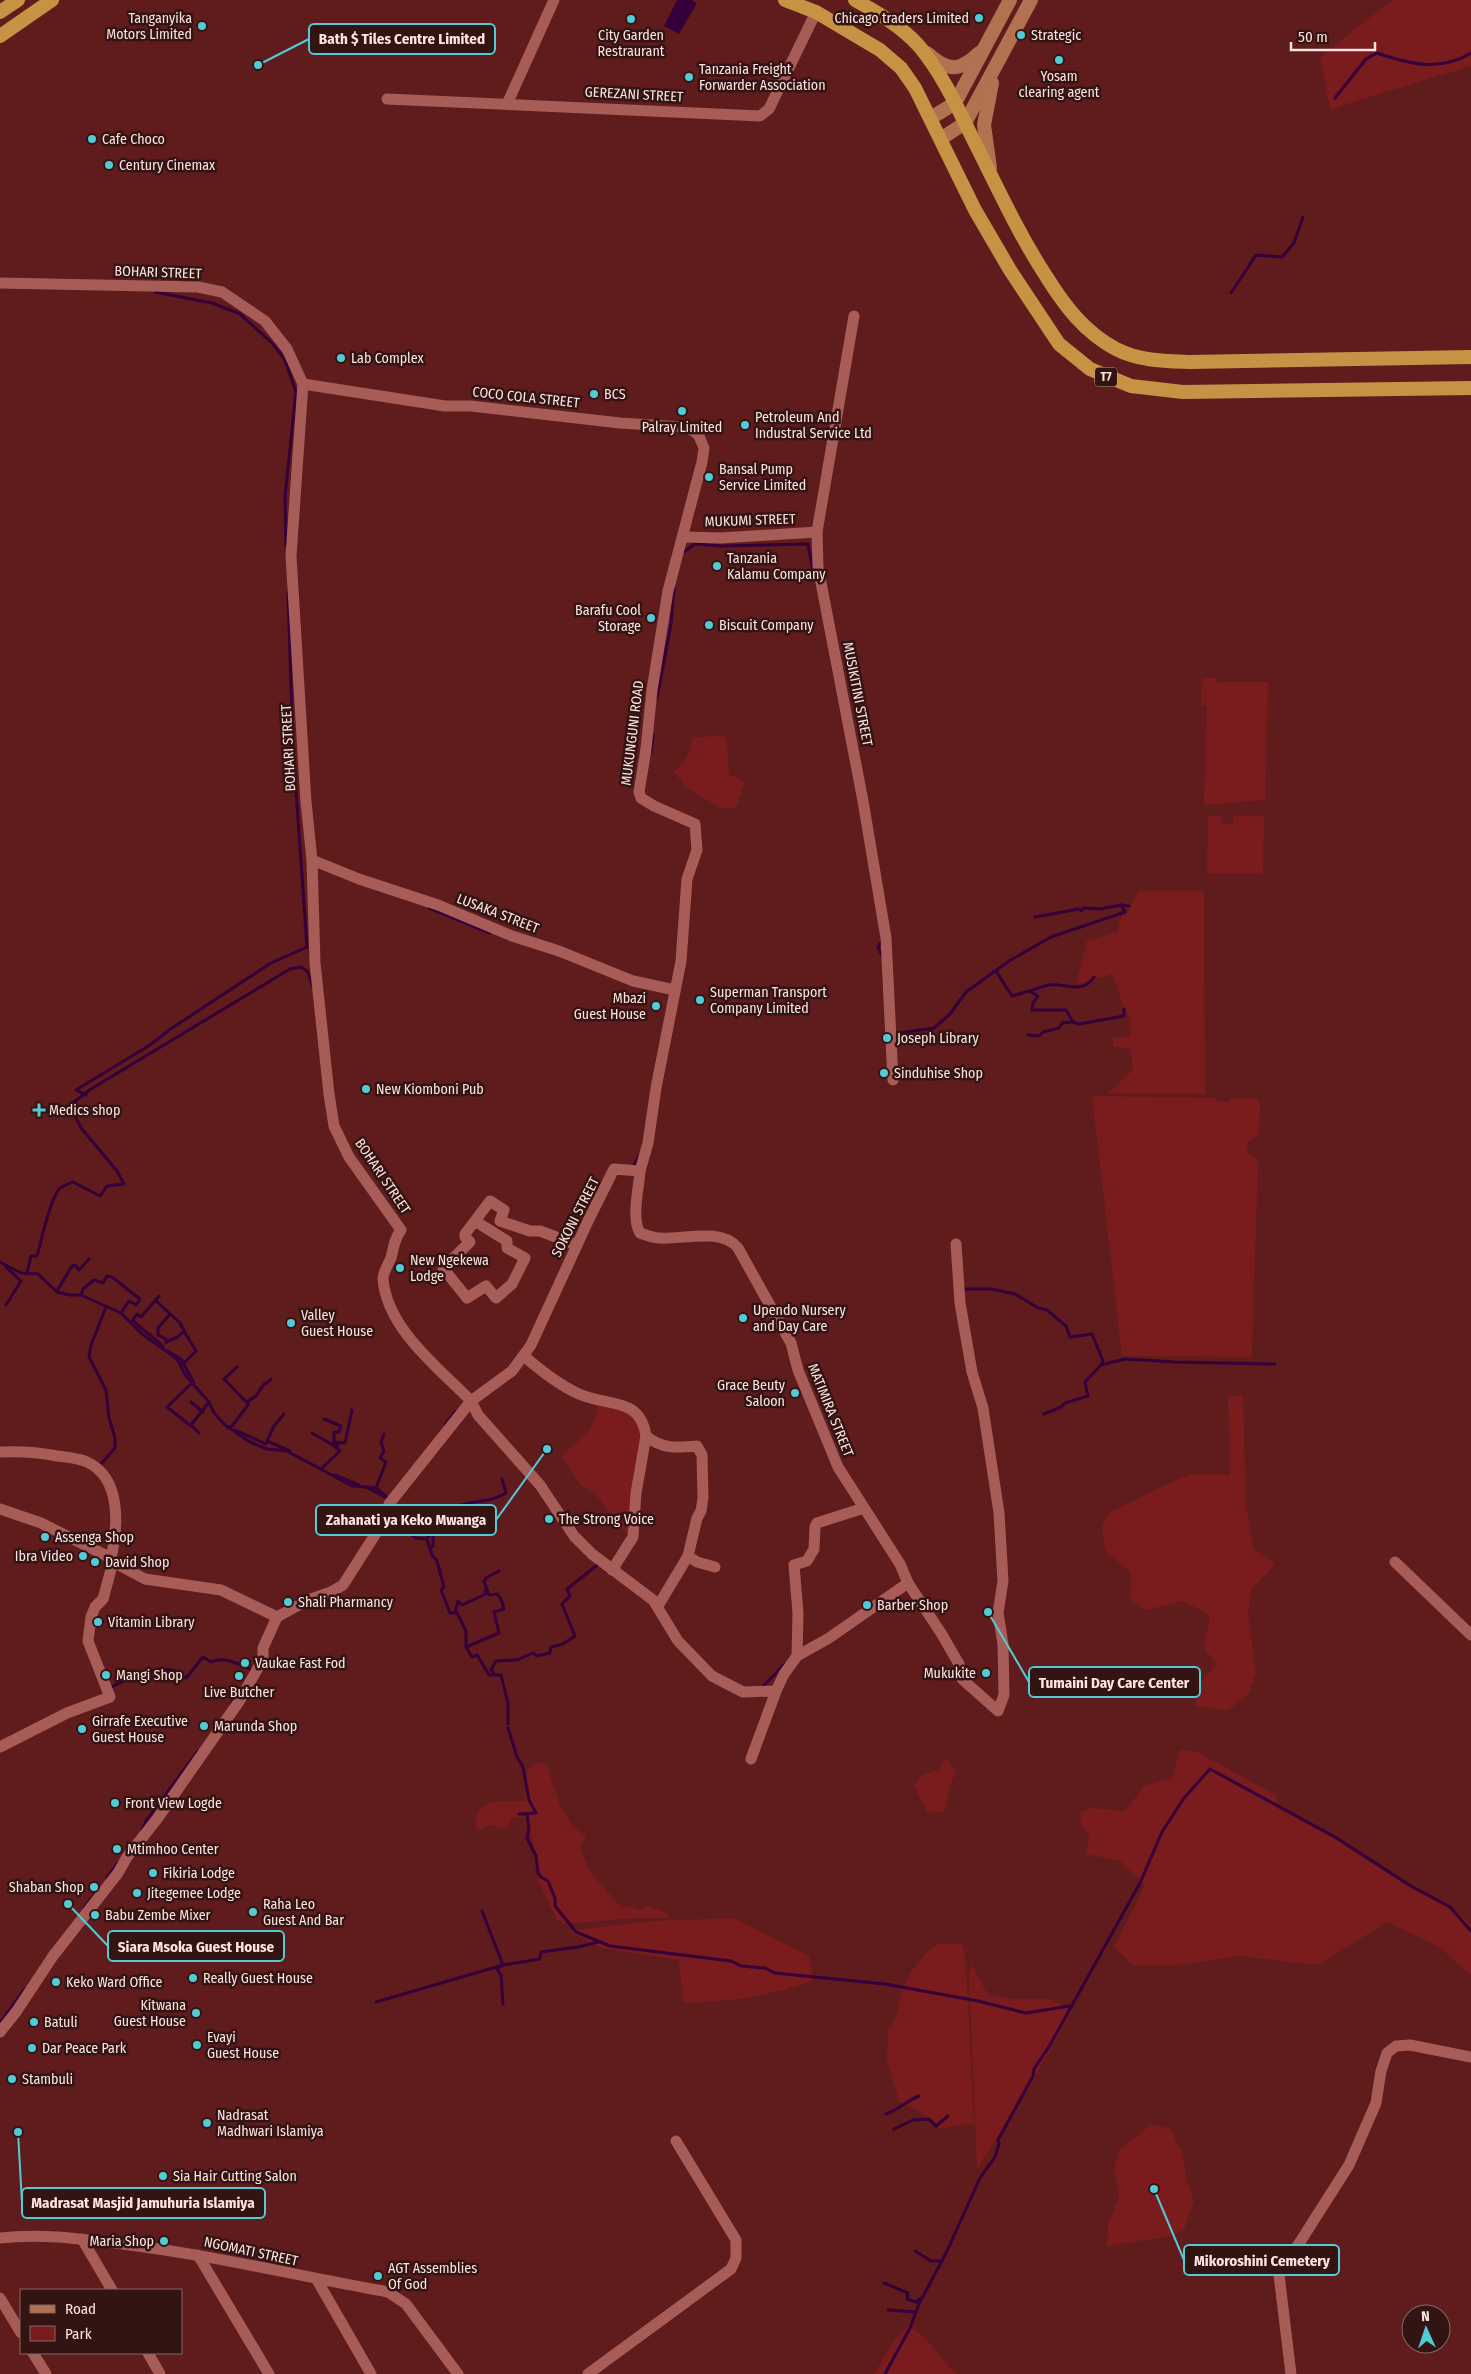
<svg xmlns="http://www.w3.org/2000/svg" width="1471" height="2374" font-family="'Fira Sans Condensed',sans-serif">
<rect width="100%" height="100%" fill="#601c1c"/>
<g fill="#7a1b1e">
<path d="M1392,0H1471V66L1330,109L1320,57Z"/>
<path d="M1202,678H1217V682H1268L1265,800L1204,805L1207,706L1201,705Z"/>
<path d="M723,735L727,744L729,775L745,781L736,807L722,809L686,787L674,772C685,762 692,753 692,738Z"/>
<path d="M1208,816H1222V823L1233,824V816H1264L1263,874L1207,873Z"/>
<path d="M1138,891H1204L1205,1094L1108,1093L1133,1070L1130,1048L1113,1047V1038L1130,1036V1019L1124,1009L1113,974L1076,984L1087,941L1117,932L1122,916H1126Z"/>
<path d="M1092,1096L1216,1098V1101L1230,1102V1099L1256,1098L1260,1103L1259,1134L1248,1142L1247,1153L1258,1161L1252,1357L1122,1356Z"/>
<path d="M1228,1396H1243L1246,1507L1254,1549L1275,1564L1251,1590L1248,1615L1256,1672L1249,1693L1227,1711L1195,1706L1198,1684L1217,1664L1204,1648L1210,1615L1183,1601L1146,1610L1129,1599L1132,1585L1130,1572L1105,1550L1102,1526L1110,1512L1170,1483L1192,1474L1230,1475Z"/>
<path d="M611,1404L635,1415L642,1437L631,1536L609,1517L606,1507L595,1494L580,1484L562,1456C580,1438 595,1432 598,1405Z"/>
<path d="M1180,1750L1195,1751L1276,1795L1277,1808L1333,1838L1410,1888L1450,1907L1471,1925V1975L1438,1946L1387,1922L1318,1965L1240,1956L1178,1965H1133L1114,1947L1145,1885L1120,1861L1086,1854L1089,1834L1080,1821L1081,1812L1091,1808L1125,1811L1144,1786L1172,1778Z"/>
<path d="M947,1760L957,1772C948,1782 949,1799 944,1812L928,1813L914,1786L922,1775L940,1770L942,1762Z"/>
<path d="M539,1762L547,1765C555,1790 561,1822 586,1836L580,1848L590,1872L623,1909L628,1906L642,1911L647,1905L667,1913L670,1918H633L564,1924L557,1920L537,1878L533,1842L525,1817L512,1818L506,1829L489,1825L477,1831C471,1798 499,1801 525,1801L527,1770Z"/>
<path d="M734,1918L809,1956L814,1980C767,1997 733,2001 683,2003L679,1960L602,1948L568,1931L652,1921Z"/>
<path d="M939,1943L963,1945L966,1965L974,2123L940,2129L919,2111L900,2102L887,2062L888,2028C899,2020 898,2001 903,1989C911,1969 922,1956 939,1943Z"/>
<path d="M971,1964L988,1995L1009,1999H1050L1072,2011L1021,2101L977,2169L969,1977Z"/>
<path d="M1151,2125L1170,2128L1183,2155L1186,2178L1194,2201L1184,2230L1171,2236L1107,2246L1108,2224L1119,2197L1114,2171L1118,2151Z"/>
<path d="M908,2326C930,2336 938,2360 958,2374H874L894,2341Z"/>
</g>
<path fill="#35003a" d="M677,0H691L697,3L679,34L664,26Z"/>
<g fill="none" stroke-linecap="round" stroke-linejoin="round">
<g stroke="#35003a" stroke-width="3">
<path d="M1335,98L1366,59L1377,53C1409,64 1440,72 1471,53"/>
<path d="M155,292L212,303L240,314L273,344L285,360L296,392L285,496L286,546"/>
<path d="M1231,293L1256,255L1282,257L1294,243L1303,217"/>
<path d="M682,553L695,544L722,546L808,544L813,571"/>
<path d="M657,698L671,624L674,588"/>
<path d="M651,752L653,736"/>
<path d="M429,908L490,933"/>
<path d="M1035,917L1079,909L1081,911L1084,908L1100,909L1121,905"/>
<path d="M882,955L878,947L883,939"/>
<path d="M993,972L996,971L1012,996L1029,991L1038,996L1033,1003L1032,1010H1066L1073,1022L1079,1024L1124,1016V1009"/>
<path d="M1030,991C1036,989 1043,986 1049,985C1067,983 1082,995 1094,977"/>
<path d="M893,1034L934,1028L950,1014L966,992L1009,961L1051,937L1125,912L1121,905L1129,906"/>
<path d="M1028,1035L1039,1036L1043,1032L1059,1028L1062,1023L1073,1022"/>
<path d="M86,1095L76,1090L150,1045L172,1028L271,963L307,947L293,748L288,592"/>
<path d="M633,1167L639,1156"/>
<path d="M0,1262L21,1273L38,1274L57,1292L70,1295H81L121,1313L142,1334L177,1359L186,1376L209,1402L214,1413L225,1425L250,1442L267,1449L287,1451L352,1486L366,1487L389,1499"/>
<path d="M27,1273L31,1256H36L38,1253C41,1240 51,1199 59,1189C62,1186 68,1184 73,1182L100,1196L107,1186L124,1184L117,1171L82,1129L69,1106L91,1089L290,969L301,967L308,972L312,985"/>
<path d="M961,1289H992L1015,1294L1038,1308L1047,1310L1066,1326L1070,1337L1092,1334L1103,1361L1101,1365"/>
<path d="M57,1291L72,1266L75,1265L79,1270L89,1259"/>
<path d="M81,1295L83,1289L94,1280L103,1283L107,1276L112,1277L140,1299L136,1305L129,1301L121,1313"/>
<path d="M156,1301L180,1323L184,1331L178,1337L166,1342"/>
<path d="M6,1305L21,1281L6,1267"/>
<path d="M133,1320C142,1331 154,1336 163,1347"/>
<path d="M132,1321L137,1314L141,1317L159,1296"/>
<path d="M166,1343V1339L158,1335V1328L170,1314"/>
<path d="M168,1351L181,1359L194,1383"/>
<path d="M183,1364L196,1351L184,1331"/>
<path d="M237,1367L224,1379L248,1404"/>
<path d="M191,1402L203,1412"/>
<path d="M1044,1414L1061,1407L1065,1403L1088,1396L1085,1382L1101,1365L1125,1359L1174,1362L1275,1364"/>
<path d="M324,1419L341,1426L339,1432H334V1442"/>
<path d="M445,1425L456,1411"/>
<path d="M191,1426L167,1407L193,1382"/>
<path d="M228,1428L232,1426L248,1405V1401L256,1396L264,1384L267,1383L271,1379"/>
<path d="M235,1430L266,1444"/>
<path d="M199,1433L191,1425L209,1402"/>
<path d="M312,1433L333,1445"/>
<path d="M267,1441L290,1451"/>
<path d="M267,1441L274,1426L284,1414"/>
<path d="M101,1464L115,1448V1438L109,1418L106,1390L89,1357L91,1345L106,1307"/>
<path d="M321,1469L340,1451L332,1444L337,1448L338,1444L334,1442L345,1443L352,1410"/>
<path d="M335,1475L359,1485"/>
<path d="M367,1487L376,1488L386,1496"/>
<path d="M376,1488L386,1462L380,1458L384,1451L381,1442L384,1434"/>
<path d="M393,1509L395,1512L403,1511L412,1521L407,1529L415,1538L427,1539L432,1555L437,1561L444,1587L441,1590L450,1613H457L466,1631V1647L472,1657L477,1655L489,1675H501L508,1703V1724"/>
<path d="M427,1539L428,1536L449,1527L444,1515C461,1497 486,1506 506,1493L502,1479"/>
<path d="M430,1548L433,1546V1535"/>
<path d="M484,1582L486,1578L499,1571"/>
<path d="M455,1612L458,1601L462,1605L486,1594L485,1590"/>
<path d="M466,1647L499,1633L494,1612L504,1609L501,1599L497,1594L489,1595L484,1581"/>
<path d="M494,1674L491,1670L496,1661L517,1660L533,1653L537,1656L550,1653L551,1647L563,1644L575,1636L562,1604L570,1596L567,1589L600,1563"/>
<path d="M110,1688C123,1680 156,1666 172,1670C177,1671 182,1676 186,1678L203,1657L211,1662C224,1656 239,1664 250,1669"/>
<path d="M761,1688L785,1664"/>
<path d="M231,1704L240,1690"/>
<path d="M508,1728L517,1757L523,1767L529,1800L536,1813L519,1814H527L529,1829L527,1838L536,1856L538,1873L541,1877L548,1881L555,1898V1906L576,1932L610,1946L731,1961L741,1966L765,1968L775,1973L885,1984L978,2001L1026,2013L1070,2006"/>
<path d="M142,1830L146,1821L198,1751"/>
<path d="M107,1878L118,1863"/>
<path d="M84,1908L99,1889"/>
<path d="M376,2002L503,1965L482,1911"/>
<path d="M503,2004L501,1975L497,1969L503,1965L540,1959L541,1952L578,1947L598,1942"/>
<path d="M0,2023L25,1989"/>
<path d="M886,2114C899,2109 907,2101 919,2096"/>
<path d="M894,2129L913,2120L929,2119L936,2126L948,2116"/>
<path d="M915,2251L931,2261H941"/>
<path d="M884,2283L908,2293L907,2299L916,2302L921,2298"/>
<path d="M888,2310L916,2312"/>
<path d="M885,2374L910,2328L919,2304L947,2251L980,2178L995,2157L999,2144L998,2140L1033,2076L1034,2069L1050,2045L1140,1883L1162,1832L1184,1798L1210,1769L1335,1837L1411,1886L1450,1907L1471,1931"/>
</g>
<g stroke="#a75c57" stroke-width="11">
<path d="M387,99L760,116L769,109L816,12"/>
<path d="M507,104L554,0"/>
<path d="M0,283L198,287L222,292L265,321L287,349L303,384L291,556L306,802L312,860L315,963L329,1094L334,1126L349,1157L401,1230C394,1239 394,1247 391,1258C388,1264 383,1273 383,1279C387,1329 439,1368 471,1401L478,1415L540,1485L574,1536L592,1554L653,1600L678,1641L712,1676L743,1692L776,1691"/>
<path d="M854,316L817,532L818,567L863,801L886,938L893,1080"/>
<path d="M684,537L721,538L817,532"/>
<path d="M312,860L359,879L438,905L512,936L559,951L633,981L675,990"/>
<path d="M640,1171C639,1188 631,1218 640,1233C646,1235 653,1238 659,1238C681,1240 722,1227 738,1248L791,1343L798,1370L838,1467L900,1564L908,1583L941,1633L959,1664L962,1679L998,1711L1004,1695L1003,1644L998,1613L1003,1581L999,1513L983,1408L972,1372L960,1303L956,1244"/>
<path d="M475,1221L507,1241V1248L525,1258L512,1284L496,1298L486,1286L467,1298L443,1268L470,1242L465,1237V1234L490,1201L504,1210L500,1221L530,1231H540L577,1245"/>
<path d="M524,1356C540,1370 559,1385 579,1394C607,1407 640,1396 646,1436C662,1449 676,1448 697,1446L702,1455L703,1498L701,1511L697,1518L688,1556L697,1562L715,1567"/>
<path d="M0,1452C20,1451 37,1452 57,1456C66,1457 78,1458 87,1462C122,1478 118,1527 111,1558"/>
<path d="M0,1509L41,1523L111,1558L113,1562L145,1579L221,1590L277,1617"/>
<path d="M1395,1562L1471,1635"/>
<path d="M612,1570L633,1537L636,1493L646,1436"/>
<path d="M658,1606L688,1556"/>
<path d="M797,1656L798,1613L794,1565L807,1561L814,1549L815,1527L817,1523L864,1508"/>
<path d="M0,1747L67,1713L110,1697L88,1641L91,1617L95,1607L103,1599L113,1562"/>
<path d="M751,1759L776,1691L784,1674L797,1656L829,1638L908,1583"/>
<path d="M0,2032L16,2012L53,1956L118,1873L127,1857L157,1819L240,1700L263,1659V1648L277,1617L308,1600L331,1592L343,1585L389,1513V1504L471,1401L512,1371L531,1345L589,1219L614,1169L640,1171L648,1143L656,1088L681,961L687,879L697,850L695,824L654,806L641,798L639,792L646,749L652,690L668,591L702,462L704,448L699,436L694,431L682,427L620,423L471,406H445L303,384"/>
<path d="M0,2238C40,2233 82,2239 122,2244C211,2255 299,2276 388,2292L406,2304L458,2374"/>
<path d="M82,2239L112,2290"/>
<path d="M198,2255L269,2374"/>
<path d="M317,2280L371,2374"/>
<path d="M0,2298L21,2333"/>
<path d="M33,2353L46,2374"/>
<path d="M148,2353L160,2374"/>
<path d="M588,2374L731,2269L736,2258V2240L676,2141"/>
<path d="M1291,2374L1279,2275L1349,2165L1376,2103L1381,2071L1387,2053L1396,2046L1410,2045L1471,2057"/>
</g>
<g stroke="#b27150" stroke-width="14">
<path d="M927,53C948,72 959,72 979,53"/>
<path d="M931,118L955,103L1010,0"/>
<path d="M942,138L965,123L1031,0"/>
<path d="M990,168L984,125L992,83"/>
</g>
<g stroke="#c69344" stroke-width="14">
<path d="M785,0L816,12L880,50L901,68L915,88L975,210L1010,270L1059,344L1090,369L1131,386L1183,392L1471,388"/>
<path d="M855,0C878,13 901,26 919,46C940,71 955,102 969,131C994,180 1016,230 1046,276C1064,305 1084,332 1116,349C1139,361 1165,361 1190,362L1471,357"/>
<path d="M0,12L18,0"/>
<path d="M0,36L52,0"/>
</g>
</g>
<g fill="#52cbd7" stroke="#321412" stroke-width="2">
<circle cx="979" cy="18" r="5"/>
<circle cx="631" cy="19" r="5"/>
<circle cx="202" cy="26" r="5"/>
<circle cx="1021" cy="35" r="5"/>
<circle cx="1059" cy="60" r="5"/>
<circle cx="689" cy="77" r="5"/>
<circle cx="92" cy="139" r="5"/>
<circle cx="109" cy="165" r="5"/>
<circle cx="341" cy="358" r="5"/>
<circle cx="594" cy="394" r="5"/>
<circle cx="682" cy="411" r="5"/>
<circle cx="745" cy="425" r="5"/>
<circle cx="709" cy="477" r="5"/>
<circle cx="717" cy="566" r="5"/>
<circle cx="651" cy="618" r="5"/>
<circle cx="709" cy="625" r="5"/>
<circle cx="700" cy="1000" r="5"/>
<circle cx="656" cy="1006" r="5"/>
<circle cx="887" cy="1038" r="5"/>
<circle cx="884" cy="1073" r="5"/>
<circle cx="366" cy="1089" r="5"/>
<path d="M36.5 1102.5h5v5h5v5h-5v5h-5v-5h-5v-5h5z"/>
<circle cx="400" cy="1268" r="5"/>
<circle cx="743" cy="1318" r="5"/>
<circle cx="291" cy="1323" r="5"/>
<circle cx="795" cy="1393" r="5"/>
<circle cx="549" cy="1519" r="5"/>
<circle cx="45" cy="1537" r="5"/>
<circle cx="83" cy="1556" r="5"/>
<circle cx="95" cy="1562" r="5"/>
<circle cx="288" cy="1602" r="5"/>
<circle cx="867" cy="1605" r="5"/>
<circle cx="98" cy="1622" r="5"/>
<circle cx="245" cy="1663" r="5"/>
<circle cx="986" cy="1673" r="5"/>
<circle cx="106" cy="1675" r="5"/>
<circle cx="239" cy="1676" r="5"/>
<circle cx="204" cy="1726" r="5"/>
<circle cx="82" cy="1729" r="5"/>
<circle cx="115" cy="1803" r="5"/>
<circle cx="117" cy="1849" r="5"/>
<circle cx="153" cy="1873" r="5"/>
<circle cx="94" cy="1887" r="5"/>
<circle cx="137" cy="1893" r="5"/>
<circle cx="253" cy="1912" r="5"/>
<circle cx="95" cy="1915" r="5"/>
<circle cx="193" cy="1978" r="5"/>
<circle cx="56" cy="1982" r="5"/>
<circle cx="196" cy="2013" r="5"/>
<circle cx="34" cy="2022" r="5"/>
<circle cx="197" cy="2045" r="5"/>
<circle cx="32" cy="2048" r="5"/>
<circle cx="12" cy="2079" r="5"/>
<circle cx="207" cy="2123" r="5"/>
<circle cx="163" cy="2176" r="5"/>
<circle cx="164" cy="2241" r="5"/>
<circle cx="378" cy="2276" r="5"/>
</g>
<g text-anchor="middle" stroke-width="5" stroke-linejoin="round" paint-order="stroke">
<rect fill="#321412" stroke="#c1a6a3" stroke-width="1" x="1095" y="367.5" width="22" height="19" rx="4"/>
<g font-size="12" font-weight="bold" fill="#fee4e1">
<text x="1106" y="381">T7</text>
</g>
<g font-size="14" fill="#fee4e1" stroke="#321412" text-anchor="start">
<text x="192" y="23" text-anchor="end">Tanganyika<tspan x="192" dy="16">Motors Limited</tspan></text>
<text x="969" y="23" text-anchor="end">Chicago traders Limited</text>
<text x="631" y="40" text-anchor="middle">City Garden<tspan x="631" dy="16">Restraurant</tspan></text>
<text x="1031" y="40">Strategic</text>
<text x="699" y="74">Tanzania Freight<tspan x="699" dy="16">Forwarder Association</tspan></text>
<text x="1059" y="81" text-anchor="middle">Yosam<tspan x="1059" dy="16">clearing agent</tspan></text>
<text x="102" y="144">Cafe Choco</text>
<text x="119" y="170">Century Cinemax</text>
<text x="351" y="363">Lab Complex</text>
<text x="604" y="399">BCS</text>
<text x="755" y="422">Petroleum And<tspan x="755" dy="16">Industral Service Ltd</tspan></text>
<text x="682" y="432" text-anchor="middle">Palray Limited</text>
<text x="719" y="474">Bansal Pump<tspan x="719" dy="16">Service Limited</tspan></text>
<text x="727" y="563">Tanzania<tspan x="727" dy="16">Kalamu Company</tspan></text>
<text x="641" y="615" text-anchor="end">Barafu Cool<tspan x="641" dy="16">Storage</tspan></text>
<text x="719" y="630">Biscuit Company</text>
<text x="710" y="997">Superman Transport<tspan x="710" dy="16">Company Limited</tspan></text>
<text x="646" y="1003" text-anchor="end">Mbazi<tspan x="646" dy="16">Guest House</tspan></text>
<text x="897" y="1043">Joseph Library</text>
<text x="894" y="1078">Sinduhise Shop</text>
<text x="376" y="1094">New Kiomboni Pub</text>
<text x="49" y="1115">Medics shop</text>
<text x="410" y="1265">New Ngekewa<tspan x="410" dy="16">Lodge</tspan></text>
<text x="753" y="1315">Upendo Nursery<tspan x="753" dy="16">and Day Care</tspan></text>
<text x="301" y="1320">Valley<tspan x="301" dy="16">Guest House</tspan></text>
<text x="785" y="1390" text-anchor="end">Grace Beuty<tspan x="785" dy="16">Saloon</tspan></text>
<text x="559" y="1524">The Strong Voice</text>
<text x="55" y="1542">Assenga Shop</text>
<text x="73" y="1561" text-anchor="end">Ibra Video</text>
<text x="105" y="1567">David Shop</text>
<text x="298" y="1607">Shali Pharmancy</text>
<text x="877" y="1610">Barber Shop</text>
<text x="108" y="1627">Vitamin Library</text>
<text x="255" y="1668">Vaukae Fast Fod</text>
<text x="976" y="1678" text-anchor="end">Mukukite</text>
<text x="116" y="1680">Mangi Shop</text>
<text x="239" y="1697" text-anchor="middle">Live Butcher</text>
<text x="92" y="1726">Girrafe Executive<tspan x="92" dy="16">Guest House</tspan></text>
<text x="214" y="1731">Marunda Shop</text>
<text x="125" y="1808">Front View Logde</text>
<text x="127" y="1854">Mtimhoo Center</text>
<text x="163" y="1878">Fikiria Lodge</text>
<text x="84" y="1892" text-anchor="end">Shaban Shop</text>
<text x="147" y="1898">Jitegemee Lodge</text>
<text x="263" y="1909">Raha Leo<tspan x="263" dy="16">Guest And Bar</tspan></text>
<text x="105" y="1920">Babu Zembe Mixer</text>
<text x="203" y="1983">Really Guest House</text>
<text x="66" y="1987">Keko Ward Office</text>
<text x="186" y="2010" text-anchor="end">Kitwana<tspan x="186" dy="16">Guest House</tspan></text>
<text x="44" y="2027">Batuli</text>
<text x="207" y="2042">Evayi<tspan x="207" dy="16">Guest House</tspan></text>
<text x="42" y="2053">Dar Peace Park</text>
<text x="22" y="2084">Stambuli</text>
<text x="217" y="2120">Nadrasat<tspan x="217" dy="16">Madhwari Islamiya</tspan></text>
<text x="173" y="2181">Sia Hair Cutting Salon</text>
<text x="154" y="2246" text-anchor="end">Maria Shop</text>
<text x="388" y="2273">AGT Assemblies<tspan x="388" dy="16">Of God</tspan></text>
</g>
<g font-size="14" fill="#fee4e1" stroke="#321412">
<text transform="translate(634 94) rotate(3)" y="5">GEREZANI STREET</text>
<text transform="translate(158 272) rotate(2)" y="5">BOHARI STREET</text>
<text transform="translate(526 397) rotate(6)" y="5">COCO COLA STREET</text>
<text transform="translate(750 520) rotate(-2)" y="5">MUKUMI STREET</text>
<text transform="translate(858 694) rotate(79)" y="5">MUSIKITINI STREET</text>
<text transform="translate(632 733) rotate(-83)" y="5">MUKUNGUNI ROAD</text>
<text transform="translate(288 748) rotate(-93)" y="5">BOHARI STREET</text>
<text transform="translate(498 913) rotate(21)" y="5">LUSAKA STREET</text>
<text transform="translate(383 1176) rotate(56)" y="5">BOHARI STREET</text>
<text transform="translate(575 1217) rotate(-63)" y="5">SOKONI STREET</text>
<text transform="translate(831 1410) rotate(68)" y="5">MATIMIRA STREET</text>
<text transform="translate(251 2251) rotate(12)" y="5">NGOMATI STREET</text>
</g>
</g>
<path fill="none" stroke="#52cbd7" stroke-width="2" d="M258 65L309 39M547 1449L496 1520M988 1612L1029 1682M68 1904L108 1946M18 2132L22 2203M1154 2189L1184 2260"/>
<g fill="#52cbd7" stroke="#321412" stroke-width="2">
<circle cx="258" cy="65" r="5"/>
<circle cx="547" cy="1449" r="5"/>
<circle cx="988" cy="1612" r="5"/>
<circle cx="68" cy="1904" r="5"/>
<circle cx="18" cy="2132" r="5"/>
<circle cx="1154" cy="2189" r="5"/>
</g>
<g fill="#321412" stroke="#52cbd7" stroke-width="2">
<rect x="309" y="24" width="186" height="30" rx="5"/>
<rect x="316" y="1505" width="180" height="30" rx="5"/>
<rect x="1029" y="1667" width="171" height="30" rx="5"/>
<rect x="108" y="1931" width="176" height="30" rx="5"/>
<rect x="22" y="2188" width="243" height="30" rx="5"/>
<rect x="1184" y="2245" width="155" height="30" rx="5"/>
</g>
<g font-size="15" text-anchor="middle" font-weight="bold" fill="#fee4e1">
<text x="402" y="44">Bath $ Tiles Centre Limited</text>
<text x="406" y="1525">Zahanati ya Keko Mwanga</text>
<text x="1114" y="1688">Tumaini Day Care Center</text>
<text x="196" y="1952">Siara Msoka Guest House</text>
<text x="143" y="2208">Madrasat Masjid Jamuhuria Islamiya</text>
<text x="1262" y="2266">Mikoroshini Cemetery</text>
</g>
<rect x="20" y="2289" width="162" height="65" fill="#321412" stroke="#846765"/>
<rect x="30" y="2305" width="25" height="8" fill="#b27150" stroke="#846765"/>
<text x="65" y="2314" font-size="15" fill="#fee4e1">Road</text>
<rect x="30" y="2326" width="25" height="15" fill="#7a1b1e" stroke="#846765"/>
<text x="65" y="2339" font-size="15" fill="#fee4e1">Park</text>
<g transform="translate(1426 2329) rotate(357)"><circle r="24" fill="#321412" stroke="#846765"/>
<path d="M0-4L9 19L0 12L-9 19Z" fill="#52cbd7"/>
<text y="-8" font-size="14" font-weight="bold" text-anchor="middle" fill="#fee4e1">N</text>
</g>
<path d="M1291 42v8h84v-8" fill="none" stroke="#fee4e1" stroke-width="2.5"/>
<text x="1298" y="42" font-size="15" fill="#fee4e1" stroke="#321412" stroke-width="4" paint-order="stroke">50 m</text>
</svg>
